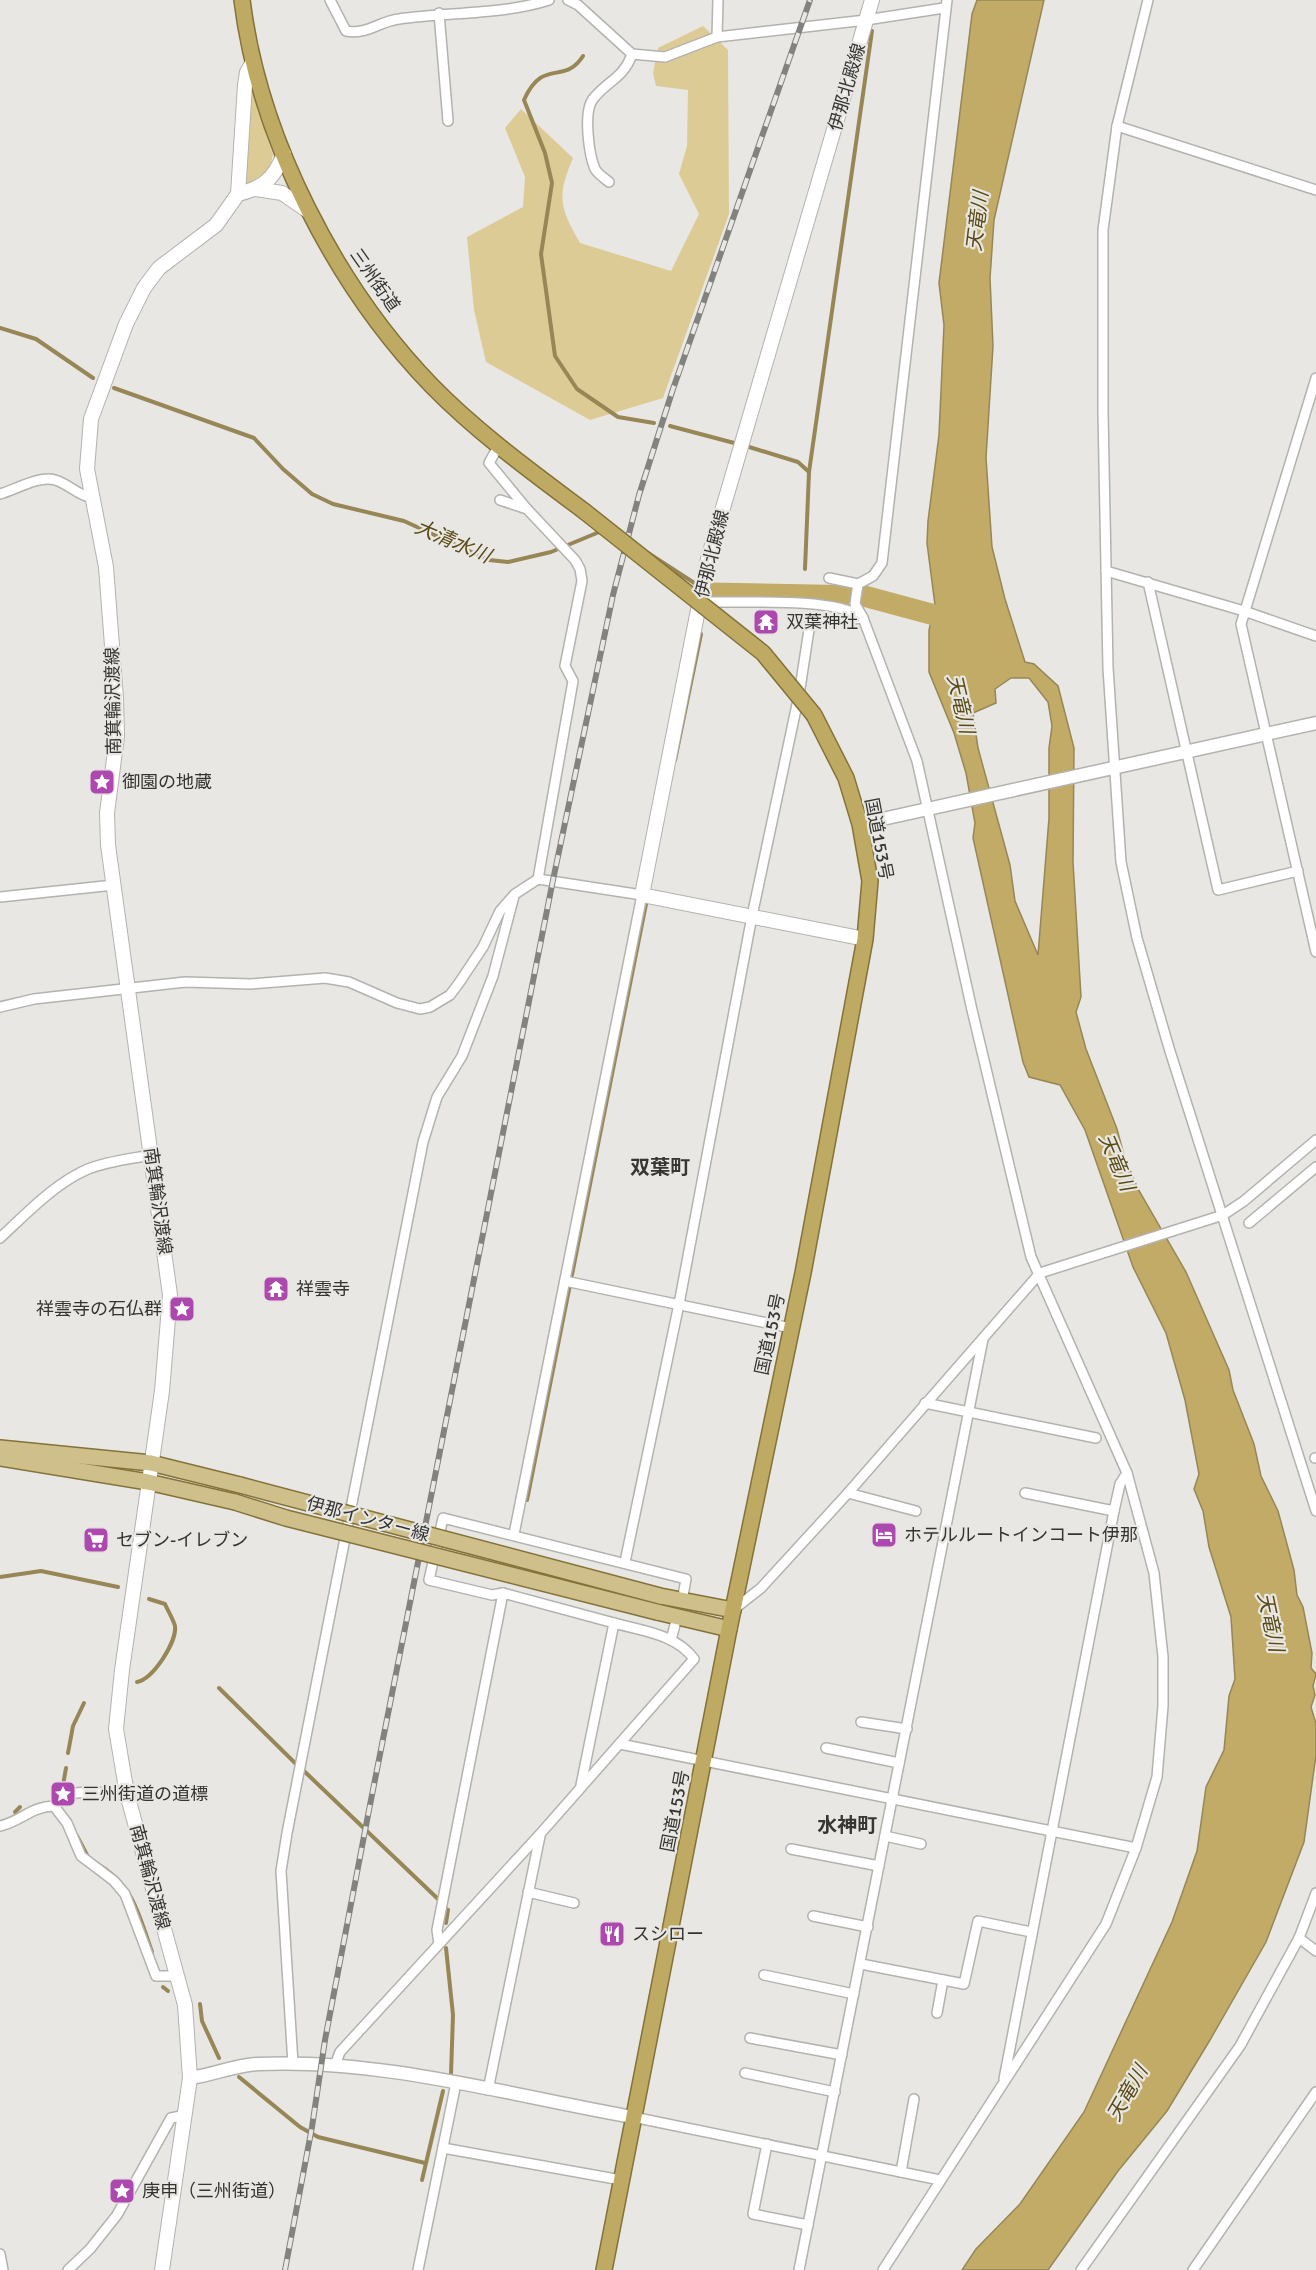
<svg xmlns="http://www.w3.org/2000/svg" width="1316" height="2270" font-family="Signika,'Noto Sans JP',sans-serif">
<rect width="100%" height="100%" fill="#e8e7e3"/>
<g fill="#ddcb95">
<path d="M703,26L728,50L729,214L663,398L590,420L486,362L474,310L467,237L523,207L525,177L505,128L521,109L573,158C557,196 559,207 580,243L671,271L699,214L679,174L687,146L688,90L656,86L653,73L658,48Z"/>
<path d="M252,92L273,155L268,174L248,184L244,181L250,93Z"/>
</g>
<path fill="#c1ab67" stroke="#978757" stroke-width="1.5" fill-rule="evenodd" d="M977,0H1044L994,220L990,278L993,346L986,458L992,547L1005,599L1025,662L1034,664L1058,686L1074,748L1073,862L1081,997L1076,1012L1086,1049L1117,1129L1124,1155L1138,1189L1186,1272L1229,1370L1233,1390L1254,1444L1261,1476L1278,1511L1294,1570L1297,1595L1303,1607L1312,1653L1311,1668L1316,1674L1313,1686L1315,1695L1311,1707L1316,1724V1755L1304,1842L1266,1942L1210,2040L1167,2111L1118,2171L1048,2270H962L976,2249L1020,2204L1084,2112L1172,1922L1197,1851L1206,1787L1224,1750L1229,1696L1235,1679L1231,1617L1209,1547L1203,1511L1194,1489L1199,1474L1185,1400L1166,1333L1133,1267L1085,1130L1060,1085L1029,1077L1023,1062L973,838L975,823L966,773L954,733L929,672V630L935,605L927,543L928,521L939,435L944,325L939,283L972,14ZM1011,678H1029L1048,702L1052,726L1049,748V818L1038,955L1015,901L1010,865L978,748L973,713L996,703L995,689Z"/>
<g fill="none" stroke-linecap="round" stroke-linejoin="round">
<g stroke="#978757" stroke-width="4">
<path d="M583,56C564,86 543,57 524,100L545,153L552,183L541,254L555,356L577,389L618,417L654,423"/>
<path d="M0,328L36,339L93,378"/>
<path d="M114,388L254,438L283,469L312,494L333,504L404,521L489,560L508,562L551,552L604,530"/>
<path d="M670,426L738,444"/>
<path d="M746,446L798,462L809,472L805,569"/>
<path d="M809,472L872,31"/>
<path d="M648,553L699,586"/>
<path d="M805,593V588"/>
<path d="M675,760L701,634"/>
<path d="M527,1500L646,904"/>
<path d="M0,1577L41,1571L118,1587"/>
<path d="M137,1682C153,1679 177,1642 175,1626C173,1619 168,1611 165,1604L149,1599"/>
<path d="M219,1688L296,1764"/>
<path d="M68,1753L73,1726L84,1703"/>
<path d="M304,1771L438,1899"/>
<path d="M62,1791L66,1768"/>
<path d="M15,1812L20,1807"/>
<path d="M77,1836L88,1857"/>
<path d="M96,1863C134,1885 138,1913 152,1952"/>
<path d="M445,1908L448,1910L446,1923"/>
<path d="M446,1948L453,2015L451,2074"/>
<path d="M163,1987L168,1991"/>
<path d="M200,2004L202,2021L219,2058"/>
<path d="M239,2077L300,2127L318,2137L425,2163"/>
<path d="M422,2180L443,2091"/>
</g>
<path stroke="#c1ab67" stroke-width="21" d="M710,593L864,596L942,617"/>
<g stroke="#b4b2af" stroke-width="12">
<g id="minor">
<path d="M330,0L346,31C367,35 380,21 399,19C449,12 502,15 549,0"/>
<path d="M568,0L578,5L632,54L665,57L717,37L866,20L944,8"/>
<path d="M1148,0L1117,126L1103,230V413L1108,668L1121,862L1137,938L1169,1048L1316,1511"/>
<path d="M439,13L448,121"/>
<path d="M717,37L718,0"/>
<path d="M1117,126L1316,190"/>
<path d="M609,182C604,178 598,174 595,169C589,155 583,112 593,99C607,81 624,78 632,54"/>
<path d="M1316,378L1241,624L1316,952"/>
<path d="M499,445L489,463L527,509"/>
<path d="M0,494C15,490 39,475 55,480C69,484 78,496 93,498"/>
<path d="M500,500L527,509L575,560L580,569L582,581L565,666L573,681L538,879"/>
<path d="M1106,571L1244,611L1316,636"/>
<path d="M829,578L858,584L873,576L882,563L947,0"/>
<path d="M1148,582L1218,890L1298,871"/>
<path d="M858,584L855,604L863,618L917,761L972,1010L1031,1257L1127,1473L1154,1573L1163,1657V1706L1157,1777L1136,1848L1106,1924L883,2270"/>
<path d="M700,602C740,603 830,597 861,616"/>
<path d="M0,897L114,885"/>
<path d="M0,1007L34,999L185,982L251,984L325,978L349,982L397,1003L420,1009L430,1007L450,995L459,983L483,947L500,911L515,894L538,879L642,895L514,1534"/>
<path d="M1249,1223L1316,1167"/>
<path d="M0,1238C26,1214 55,1183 88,1169C108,1161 130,1159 151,1155"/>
<path d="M565,1281L791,1328"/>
<path d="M925,1403L1096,1438"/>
<path d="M1315,1458H1316"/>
<path d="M848,1493L916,1511"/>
<path d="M1025,1493L1114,1511"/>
<path d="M625,1562L679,1304L752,916L799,695L810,623L863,618"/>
<path d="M503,1593L614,1623L581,1785"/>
<path d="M733,1610L761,1588L848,1493L1040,1273L1223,1215L1244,1201L1316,1140"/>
<path d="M671,1640L677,1617"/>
<path d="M861,1722L907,1729"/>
<path d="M620,1744L1136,1848"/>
<path d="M826,1748L899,1763"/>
<path d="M54,1806C65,1785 106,1794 127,1794"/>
<path d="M0,1826C20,1822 32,1806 54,1806L67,1823L81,1856L114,1881L125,1894L156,1976H177"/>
<path d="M885,1836L921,1844"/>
<path d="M791,1849L879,1866"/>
<path d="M528,1892L574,1903"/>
<path d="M813,1916L868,1927"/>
<path d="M1299,1938L1316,1951"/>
<path d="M439,1944L437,1930L503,1593L492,1595L429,1580L443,1518L686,1579L682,1601"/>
<path d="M861,1964L964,1984L978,1921L1031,1932"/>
<path d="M764,1975L854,1994"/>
<path d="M937,2013L943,1980"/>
<path d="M750,2038L842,2055"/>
<path d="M293,2064L281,1871L287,1833L423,1142L437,1097L462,1056L493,976L514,896"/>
<path d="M335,2065L340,2052L541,1833L694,1659C676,1634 642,1631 614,1623"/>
<path d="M745,2073L835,2092"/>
<path d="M1004,2079L1114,1511L1120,1484L1127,1473"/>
<path d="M488,2090L540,1836"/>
<path d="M633,2117L940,2180"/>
<path d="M767,2144L753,2214L808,2225"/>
<path d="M443,2148L621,2180"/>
<path d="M901,2172L914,2099"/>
<path d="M0,2254L3,2270"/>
<path d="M68,2270L90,2249L117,2215L171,2118L186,2115"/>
<path d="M418,2270L456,2083"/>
<path d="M799,2270L983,1339"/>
<path d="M1081,2270L1240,2046L1299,1938L1316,1893"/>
<path d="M1193,2270L1316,2092"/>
</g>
</g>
<g stroke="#b4b2af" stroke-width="15">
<g id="tertiary">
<path d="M860,824L1316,723"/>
<path d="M190,2078C213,2075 235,2065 258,2064C380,2058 513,2096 633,2117"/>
</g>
</g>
<g stroke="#b4b2af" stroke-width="16">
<g id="secondary">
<path d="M256,189L282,193L308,211"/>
<path d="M238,194C263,188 274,179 284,154"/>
<path d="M865,939L642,895L708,559L872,0"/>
<path d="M162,2270L190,2078L185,2005L127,1794L116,1729L122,1670L162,1391L170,1295L108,845L107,813L117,736L116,698L106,567L87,469L91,419L126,324L144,288L159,268L216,225L238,194L245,85L247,72L253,62"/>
</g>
</g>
<g stroke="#847239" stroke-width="18">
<g id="primary">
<path d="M0,1448L151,1463L240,1485"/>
<path d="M0,1458L148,1482L235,1502"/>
<path d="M660,1596L733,1610"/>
<path d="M657,1612L729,1629"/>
</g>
</g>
<g stroke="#847239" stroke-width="18">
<g id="trunk">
<path d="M242,0C259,138 336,287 432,386C478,433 532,472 584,511"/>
<path d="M604,2270L729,1629L803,1273L865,939L870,881L860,824L846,778L814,715"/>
</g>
</g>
<use href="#minor" stroke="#fff" stroke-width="9"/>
<use href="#tertiary" stroke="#fff" stroke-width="12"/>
<use href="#secondary" stroke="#fff" stroke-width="14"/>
<use href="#primary" stroke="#cfbf8b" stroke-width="15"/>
<use href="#trunk" stroke="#bfaa64" stroke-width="15"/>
<g stroke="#82827f" stroke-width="6">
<path id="rail" d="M285,2270L312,2127L325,2040L369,1810L553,880L613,595L639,495L673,389L810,0"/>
</g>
<use href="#rail" stroke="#e8e7e3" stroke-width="4" stroke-dasharray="11" stroke-linecap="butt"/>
<g stroke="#847239" stroke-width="18" stroke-linecap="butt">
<g id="primary-bridge">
<path d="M240,1485L660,1596"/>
<path d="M235,1502L286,1518L657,1612"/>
</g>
</g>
<g stroke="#847239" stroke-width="18" stroke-linecap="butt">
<path id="trunk-bridge" d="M584,511L763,653L814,715"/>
</g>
<use href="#primary-bridge" stroke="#cfbf8b" stroke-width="15"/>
<use href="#trunk-bridge" stroke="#bfaa64" stroke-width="15"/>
</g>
<defs>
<g id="temple-square" transform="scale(1.35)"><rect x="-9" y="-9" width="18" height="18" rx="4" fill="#ad49ae" stroke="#e8e7e3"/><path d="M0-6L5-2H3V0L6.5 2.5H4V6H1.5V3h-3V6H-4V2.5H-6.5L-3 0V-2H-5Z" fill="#fff"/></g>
<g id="sight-square" transform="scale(1.35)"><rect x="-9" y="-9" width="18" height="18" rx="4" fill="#ad49ae" stroke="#e8e7e3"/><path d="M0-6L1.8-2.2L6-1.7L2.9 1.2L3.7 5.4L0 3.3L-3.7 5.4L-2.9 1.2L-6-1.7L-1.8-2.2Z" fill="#fff"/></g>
<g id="hotel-square" transform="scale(1.35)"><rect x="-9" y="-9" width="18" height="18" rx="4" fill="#ad49ae" stroke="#e8e7e3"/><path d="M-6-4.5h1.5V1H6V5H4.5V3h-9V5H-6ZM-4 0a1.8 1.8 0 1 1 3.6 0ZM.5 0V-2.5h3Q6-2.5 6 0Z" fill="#fff"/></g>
<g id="supermarket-square" transform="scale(1.35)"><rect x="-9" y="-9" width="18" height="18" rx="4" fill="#ad49ae" stroke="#e8e7e3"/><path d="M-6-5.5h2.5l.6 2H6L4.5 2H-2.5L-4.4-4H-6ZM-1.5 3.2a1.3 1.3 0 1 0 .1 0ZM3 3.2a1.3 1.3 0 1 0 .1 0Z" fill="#fff"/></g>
<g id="restaurant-square" transform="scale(1.35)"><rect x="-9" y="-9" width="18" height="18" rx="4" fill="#ad49ae" stroke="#e8e7e3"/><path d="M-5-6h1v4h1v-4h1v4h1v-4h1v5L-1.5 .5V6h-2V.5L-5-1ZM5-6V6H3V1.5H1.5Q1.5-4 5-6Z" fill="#fff"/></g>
</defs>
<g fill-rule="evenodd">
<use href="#temple-square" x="766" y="622"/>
<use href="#sight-square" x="102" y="782"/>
<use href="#temple-square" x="276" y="1289"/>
<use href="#sight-square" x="182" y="1309"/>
<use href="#hotel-square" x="884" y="1535"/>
<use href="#supermarket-square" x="96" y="1540"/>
<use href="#sight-square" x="63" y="1794"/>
<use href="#restaurant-square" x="612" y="1934"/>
<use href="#sight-square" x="122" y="2191"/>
</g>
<g text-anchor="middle" stroke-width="4.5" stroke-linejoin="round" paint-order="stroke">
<g font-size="18" fill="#343432" stroke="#e8e7e3">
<text transform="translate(847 87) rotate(-74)" y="6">伊那北殿線</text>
<text transform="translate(375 280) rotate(55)" y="6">三州街道</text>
<text transform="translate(712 554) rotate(-76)" y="6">伊那北殿線</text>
<text transform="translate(113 701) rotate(-91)" y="6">南箕輪沢渡線</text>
<text transform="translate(879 839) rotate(79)" y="6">国道153号</text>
<text transform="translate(158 1201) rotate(82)" y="6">南箕輪沢渡線</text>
<text transform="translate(770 1334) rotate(-78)" y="6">国道153号</text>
<text transform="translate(368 1519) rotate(15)" y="6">伊那インター線</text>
<text transform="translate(675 1811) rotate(-79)" y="6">国道153号</text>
<text transform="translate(150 1877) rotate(75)" y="6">南箕輪沢渡線</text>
</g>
<g font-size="18" fill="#343432" stroke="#e8e7e3" text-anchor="start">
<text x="786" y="628">双葉神社</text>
<text x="122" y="788">御園の地蔵</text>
<text x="296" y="1295">祥雲寺</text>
<text x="162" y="1315" text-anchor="end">祥雲寺の石仏群</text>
<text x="904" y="1541">ホテルルートインコート伊那</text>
<text x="116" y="1546">セブン-イレブン</text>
<text x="82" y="1800">三州街道の道標</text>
<text x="632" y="1940">スシロー</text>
<text x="142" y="2197">庚申（三州街道）</text>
</g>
<g font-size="20" font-style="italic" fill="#5a4a16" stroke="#e8e7e3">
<text transform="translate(977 221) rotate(-83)" y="7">天竜川</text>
<text transform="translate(453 541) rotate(23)" y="7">大清水川</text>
<text transform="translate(961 704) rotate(77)" y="7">天竜川</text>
<text transform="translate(1117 1162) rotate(67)" y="7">天竜川</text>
<text transform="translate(1271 1622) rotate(78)" y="7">天竜川</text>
<text transform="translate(1127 2093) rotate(-60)" y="7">天竜川</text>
</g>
<g font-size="20" font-weight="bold" fill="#373633" stroke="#e8e7e3">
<text x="660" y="1174">双葉町</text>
<text x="847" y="1832">水神町</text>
</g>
</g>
</svg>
